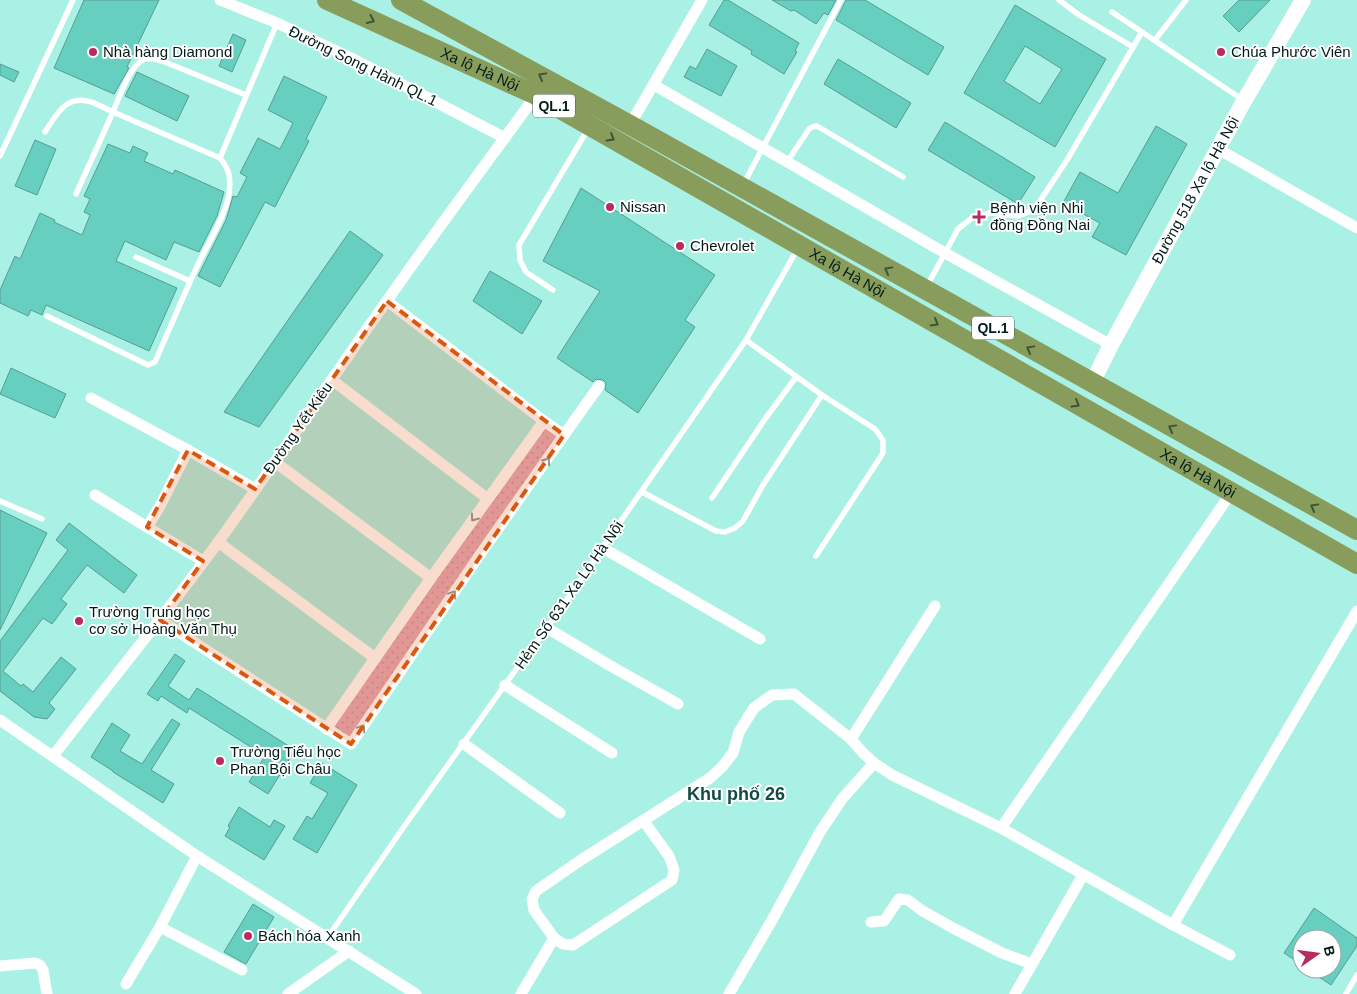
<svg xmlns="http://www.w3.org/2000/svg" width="1357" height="994" font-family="Helvetica,sans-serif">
<defs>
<pattern id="grass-dots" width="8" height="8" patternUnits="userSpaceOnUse" patternTransform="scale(1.25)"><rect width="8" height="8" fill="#e3a9b7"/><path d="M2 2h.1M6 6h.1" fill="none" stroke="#c1919d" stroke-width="1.8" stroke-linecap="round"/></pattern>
</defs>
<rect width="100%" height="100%" fill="#a9f0e5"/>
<path fill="url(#grass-dots)" d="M545,428L558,436L350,738L333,727L435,581Z"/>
<g fill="#67cfc0" stroke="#579c92" fill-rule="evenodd">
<path d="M84,0H159L127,67L129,68L114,94L54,68Z"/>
<path d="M724,0H728L799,43L795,51L797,52L784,74L751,54L752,51L709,25Z"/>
<path d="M772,0H836L828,15L824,13L816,24L794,10L791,11Z"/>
<path d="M846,0H865L944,47L928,75L836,20Z"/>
<path d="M1239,0H1270L1239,32L1223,16Z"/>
<path d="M1015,5L1106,59L1055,147L964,93ZM1025,46L1062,69L1040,104L1004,81Z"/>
<path d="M233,34L246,40L232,72L219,66Z"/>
<path d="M707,49L737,66L721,96L684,77L690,66L696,69Z"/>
<path d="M838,59L911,103L896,128L824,84Z"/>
<path d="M0,64L19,72L14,82L0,75Z"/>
<path d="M137,72L189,96L177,121L125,96Z"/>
<path d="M284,76L327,97L306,139L309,141L275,207L265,202L220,287L198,276L226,220L233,196L237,197L247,177L240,173L258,138L280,149L293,123L268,110Z"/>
<path d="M945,122L1035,177L1018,204L928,150Z"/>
<path d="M1156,126L1187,144L1126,255L1092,237L1100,223L1063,203L1080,172L1118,193Z"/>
<path d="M35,140L56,149L37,195L15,186Z"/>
<path d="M108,144L130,153L133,146L148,153L144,161L173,174L175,170L224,192L217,216L199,252L174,242L166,260L125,241L116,261L177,288L149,351L46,305L42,315L31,310L28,316L0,303V290L15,256L20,259L40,213L55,220L54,222L82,235L90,215L84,212L90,199L84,196Z"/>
<path d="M581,188L715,275L685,320L695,327L638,413L605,390L606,383L603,380L596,379L593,382L557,358L600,291L543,261Z"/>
<path d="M350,231L383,255L259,427L224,412Z"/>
<path d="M490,271L542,301L522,334L473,301Z"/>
<path d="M11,368L66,394L55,418L0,394Z"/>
<path d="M0,510L47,533L0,630Z"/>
<path d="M69,523L137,575L124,593L87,565L61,599L67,604L52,624L43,618L3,671L21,686L23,684L33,692L61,657L76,669L49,703L55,709L47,719L34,717L0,691V641L68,550L56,540Z"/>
<path d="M175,654L185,661L168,686L189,700L197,688L295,750L268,794L249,782L265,756L189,708L187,713L161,696L158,701L147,694Z"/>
<path d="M172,719L180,724L151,770L174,784L163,803L113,772V771L91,757L112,723L130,735L120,751L142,764Z"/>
<path d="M322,763L357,785L317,853L293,839L307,816L312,819L328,793L310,783Z"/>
<path d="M239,807L270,827L274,820L285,826L264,860L225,836L230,827L228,826Z"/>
<path d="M253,904L274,917L246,964L224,952Z"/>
<path d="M1314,908L1357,938V946L1331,985L1307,969H1332V939H1302V965L1284,953Z"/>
</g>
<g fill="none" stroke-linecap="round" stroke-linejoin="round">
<g stroke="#fff" stroke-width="5.5">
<path d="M1059,0L1079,15L1133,47"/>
<path d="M1112,12L1142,32L1243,100"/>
<path d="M1155,40L1186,0"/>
<path d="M45,132C56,115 66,94 91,102C98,104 106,109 113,112C119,98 130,64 145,59C151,57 159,60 165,62L246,95"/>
<path d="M0,156L73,0"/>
<path d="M787,162L809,129L812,127L817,126L903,177"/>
<path d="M744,183L841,0"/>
<path d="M76,194L113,112L220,158L277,23"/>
<path d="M136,257L190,281"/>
<path d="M927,286L958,229L972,218L990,213L1018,216L1034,210L1067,160L1142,32"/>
<path d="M553,290L526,272L520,260L519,245L588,129"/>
<path d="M47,316L148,365L155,362C170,328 184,294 200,260C209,243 227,211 229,194C231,178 230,170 220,158"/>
<path d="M746,340L822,395L875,429L883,440V453L816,556"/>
<path d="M642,492L716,531L725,532L735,528L743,521L763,485L822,395"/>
<path d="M712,498L765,419L796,377"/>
<path d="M0,501L42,519"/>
<path d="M328,937L403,828L517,668L547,628L746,340L798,248"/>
<path d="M1346,994L1357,975"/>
</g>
<g stroke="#fff" stroke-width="11">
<path d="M220,0L277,23L355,60L505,138"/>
<path d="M654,85L945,253L1111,345"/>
<path d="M630,125L702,0"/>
<path d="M1218,149L1357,228"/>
<path d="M332,380L488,499"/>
<path d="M91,398L188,450L255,489"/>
<path d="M564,435L599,386"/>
<path d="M188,450L160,506L147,527L203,561"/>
<path d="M275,462L431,578"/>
<path d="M95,495L147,527"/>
<path d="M218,542L375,658"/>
<path d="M603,548L760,639"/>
<path d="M160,620L351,744L479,556L564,435L544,421L387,301"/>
<path d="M547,628L609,665L678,704"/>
<path d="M505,685L612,753"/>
<path d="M0,720L197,856L416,994"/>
<path d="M326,729L431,578L544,421"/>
<path d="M851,739L935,606"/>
<path d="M464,744L560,813"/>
<path d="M53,756C108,684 166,614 219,541C276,462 330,381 386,302C435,232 486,164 536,95"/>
<path d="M1001,828L1231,493"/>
<path d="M197,856L160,927L242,970"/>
<path d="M871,922L884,921L899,899L908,900L921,910L953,928L1002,953L1032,964"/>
<path d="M1173,925L1357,611"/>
<path d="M554,938L563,944L573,945L672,880L674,870L669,856L643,820"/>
<path d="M0,966L35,963L40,965L43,970L47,994"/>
<path d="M126,984L160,927"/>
<path d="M288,994L349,951"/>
<path d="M521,994L554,938L534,910L532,899L536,891L581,860L710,778L722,767L733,753L739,732L754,708L772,695L794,694L851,739L863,753L874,763L892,775L1001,828L1173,925L1230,955"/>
<path d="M729,994L771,922L820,832L842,799L874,763"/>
<path d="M1015,994L1083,875"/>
</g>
<path stroke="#fff" stroke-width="16" id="s1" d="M1092,383L1111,345L1244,101L1303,0"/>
<g stroke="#889c5c" stroke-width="20">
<path id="s2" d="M327,0L536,95L1357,564"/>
<path d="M401,0L630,125L1357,530"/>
</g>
</g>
<defs><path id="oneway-chevron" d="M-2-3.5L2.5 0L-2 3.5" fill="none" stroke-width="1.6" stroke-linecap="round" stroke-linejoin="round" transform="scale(1.25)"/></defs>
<g stroke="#3d5536">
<use href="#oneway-chevron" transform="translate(371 20) rotate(25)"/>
<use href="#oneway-chevron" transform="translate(542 76) rotate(-151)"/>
<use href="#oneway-chevron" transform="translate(611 138) rotate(30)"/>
<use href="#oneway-chevron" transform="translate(888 270) rotate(-151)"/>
<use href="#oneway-chevron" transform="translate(935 323) rotate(30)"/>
<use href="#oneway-chevron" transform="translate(1030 349) rotate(-151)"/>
<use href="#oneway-chevron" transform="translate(1076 404) rotate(30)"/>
<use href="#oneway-chevron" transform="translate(1172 428) rotate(-151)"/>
<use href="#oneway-chevron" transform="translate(1314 507) rotate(-151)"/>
</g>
<g stroke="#8c9897">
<use href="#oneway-chevron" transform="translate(547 461) rotate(-55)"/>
<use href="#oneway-chevron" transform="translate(474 518) rotate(126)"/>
<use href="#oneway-chevron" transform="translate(453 594) rotate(-56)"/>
<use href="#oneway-chevron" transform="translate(362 728) rotate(-56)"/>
</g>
<path fill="#dc560d" fill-opacity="0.2" stroke="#dc560d" stroke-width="4" stroke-dasharray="10 6" stroke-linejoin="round" d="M387,301L564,435L351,744L160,620L203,561L147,527L188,450L255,489Z"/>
<g fill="#b82b60" stroke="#fff" stroke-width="2">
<circle cx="93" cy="52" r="5"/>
<circle cx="1221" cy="52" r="5"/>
<circle cx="610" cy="207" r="5"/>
<path d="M976.5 209.5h5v5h5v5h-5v5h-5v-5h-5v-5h5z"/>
<circle cx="680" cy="246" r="5"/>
<circle cx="79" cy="621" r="5"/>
<circle cx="220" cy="761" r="5"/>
<circle cx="248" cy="936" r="5"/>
</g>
<g text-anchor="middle" stroke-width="4" stroke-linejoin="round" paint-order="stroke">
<g fill="#fff" stroke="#4c5f5d" stroke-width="1">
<rect x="533" y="94.5" width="42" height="23" rx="4"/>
<rect x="972" y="316.5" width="42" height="23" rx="4"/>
</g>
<g font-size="14" font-weight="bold" fill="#001b17">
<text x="554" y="111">QL.1</text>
<text x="993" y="333">QL.1</text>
</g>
<g font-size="15" fill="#001b17" stroke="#fff" text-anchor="start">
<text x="103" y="57">Nhà hàng Diamond</text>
<text x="1231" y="57">Chúa Phước Viên</text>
<text x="620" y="212">Nissan</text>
<text x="990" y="213">Bệnh viện Nhi<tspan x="990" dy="17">đồng Đồng Nai</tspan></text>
<text x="690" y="251">Chevrolet</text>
<text x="89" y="617">Trường Trung học<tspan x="89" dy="17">cơ sở Hoàng Văn Thụ</tspan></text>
<text x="230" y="757">Trường Tiểu học<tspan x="230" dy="17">Phan Bội Châu</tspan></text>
<text x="258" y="941">Bách hóa Xanh</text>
</g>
<g font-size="15" fill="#001b17" stroke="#fff">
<text transform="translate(363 66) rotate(26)" y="5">Đường Song Hành QL.1</text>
<text dy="5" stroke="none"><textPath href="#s2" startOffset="168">Xa lộ Hà Nội</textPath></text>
<text dy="5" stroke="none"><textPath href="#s1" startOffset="219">Đường 518 Xa lộ Hà Nội</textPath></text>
<text dy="5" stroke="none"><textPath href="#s2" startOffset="588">Xa lộ Hà Nội</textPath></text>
<text transform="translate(298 428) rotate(-55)" y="5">Đường Yết Kiêu</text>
<text dy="5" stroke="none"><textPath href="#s2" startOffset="992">Xa lộ Hà Nội</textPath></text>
<text transform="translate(569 595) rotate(-55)" y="5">Hẻm Số 631 Xa Lộ Hà Nội</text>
</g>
<g font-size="18" font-weight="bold" fill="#134b44" stroke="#fff">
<text x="736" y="800">Khu phố 26</text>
</g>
</g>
<g transform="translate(1317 954) rotate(76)"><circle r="24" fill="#ffffff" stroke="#99a4a2"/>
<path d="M0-4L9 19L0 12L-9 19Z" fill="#b82b60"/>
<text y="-8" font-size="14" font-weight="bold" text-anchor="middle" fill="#001b17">B</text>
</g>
</svg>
